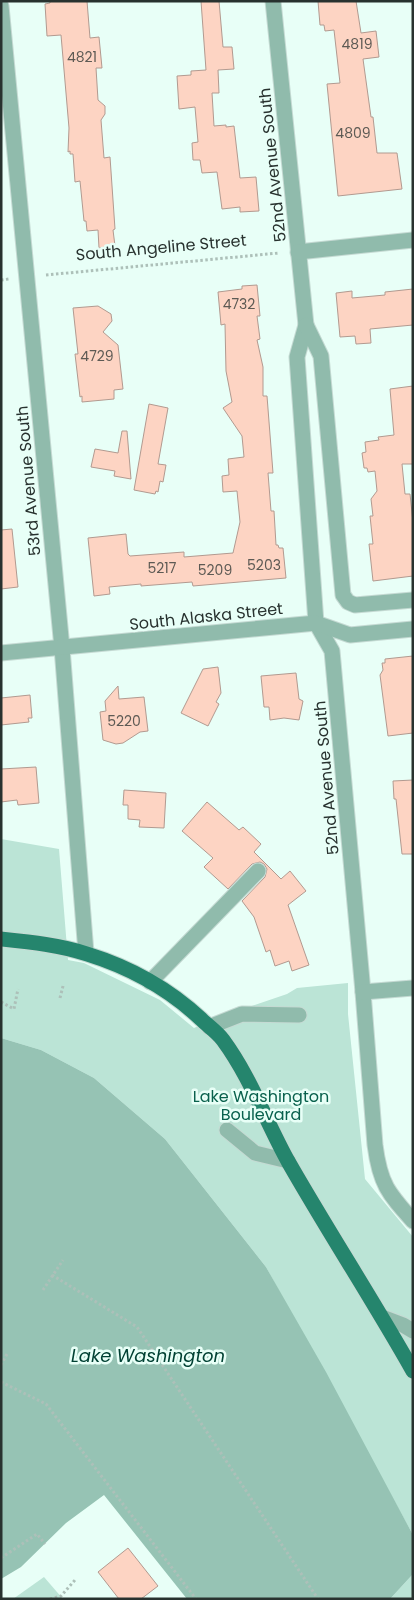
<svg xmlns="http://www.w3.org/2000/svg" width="414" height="1600" font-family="Poppins,sans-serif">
<rect width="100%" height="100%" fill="#e8fff7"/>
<g fill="#bbe4d6">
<path d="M1,839L59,849L68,960L84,963L160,1000L194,1028L222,1016L287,994L297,988L348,983V1014L365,1179L413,1237V1535L266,1267L165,1139L94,1078L41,1050L1,1038Z"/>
<path d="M413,1574V1599H390Z"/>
<path d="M44,1577L63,1599H13Z"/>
</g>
<path fill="#96c3b4" d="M1,1038L41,1050L94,1078L165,1139L266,1267L326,1372L413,1535V1574L390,1599H187L104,1495L66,1523L21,1567L1,1579Z"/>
<g fill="#fdd4c3" stroke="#b29a90">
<path d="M50,1H87L90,38L99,37L102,68H96L98,100L105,106V114L101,120L104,158L110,157L115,229L113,230L115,246L99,248L98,230L87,231L86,221H84L80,181L75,182L73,154H70V151L68,152L69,128L61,35L47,36L45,4L50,3Z"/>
<path d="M201,1H219L223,47H232L234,69L218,70L219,93H212L214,126L226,125V127L234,126L240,178L256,177L259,211L240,212V207L222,209L217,172L202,173L200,160H193L192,143L198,142L195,107L179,109L177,76L191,75V71L206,70Z"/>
<path d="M318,1H356L361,33L376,31L379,57L363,59L371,117H373L377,153H397L402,189L338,196L327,84L340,83L334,30L325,31L324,25H320Z"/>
<path d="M257,285L260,316H257L260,339L257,340L263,367V396H267L273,473H268L271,511H274L276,545H278L279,548H283L286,578L193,586L192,582L141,586V584L109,587L110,594L94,596L88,538L126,534L128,554L130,556L184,552V557L233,553L240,522L237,491L223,492L222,476L229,475L228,459L244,457L242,436L223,408L232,402L226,371L225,324L221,325L218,292L242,289V286Z"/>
<path d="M413,289V325L370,329L371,343L356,344L355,336L340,337L336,293L352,291V298L385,295V292Z"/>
<path d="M98,306L111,314L112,321L103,332L118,345L123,389L114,390V399L82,402V396L80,397L75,354H78L73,308Z"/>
<path d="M413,386V464H402L405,494H410L413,522V576L373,581L369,544H373L370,516H373L371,499L377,491L375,471L368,472L367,468H364L362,453L366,452L365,442L379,440L378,437L394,435L390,389Z"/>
<path d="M149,404L168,408L158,464L166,465L163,482L160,481L158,492L156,491L155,494L134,490Z"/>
<path d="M122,431H127L131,479L114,476L115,471L91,467L95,449L118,453Z"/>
<path d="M12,529L18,587L1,589V530Z"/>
<path d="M413,656V733L388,736L380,675L383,670L382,663H385V659Z"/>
<path d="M218,667L221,693L216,702L219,704L208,726L181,713L203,669Z"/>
<path d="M296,673L299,699L303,701L299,720L284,718L270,720L269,707H264L261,676Z"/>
<path d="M118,686L119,699L144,697L148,731L140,732L123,743L116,744L103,740L100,712L106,711L105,701Z"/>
<path d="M30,695L32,718H28L29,722L1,725V698Z"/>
<path d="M36,767L39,803L18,805L17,800L1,802V769Z"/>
<path d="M413,780V854H402L396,799H394L393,781Z"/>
<path d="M124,790L166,793L164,828L139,827L140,820L128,819V805H123Z"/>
<path d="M207,802L239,830L243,827L261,844L254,852L281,879L290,871L306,891L288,905L309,965L292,971L289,961L275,966L270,950L266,952L254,917L242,901L265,877L267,869L264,864L260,862L252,864L228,889L204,867L213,858L182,831Z"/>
<path d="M128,1548L158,1586L141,1599H119L98,1572Z"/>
</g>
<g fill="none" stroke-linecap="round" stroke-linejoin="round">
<g stroke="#c5dad3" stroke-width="17">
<g id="minor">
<path d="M273,1L306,325L297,357L316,623L332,651L363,992L375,1145C380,1184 388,1193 413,1221"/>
<path d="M1,6L62,648L86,953"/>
<path d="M298,252L413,240"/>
<path d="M306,325L321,356L343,595L348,602L355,605L413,600"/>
<path d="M1,653L316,623L350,635L413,629"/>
<path d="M150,982L258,871"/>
<path d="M363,992L413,988"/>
<path d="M209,1027L242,1014L299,1015"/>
<path d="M227,1130L255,1153L288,1161"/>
<path d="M382,1317L403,1325L413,1331"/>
</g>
</g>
<g stroke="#c5dad3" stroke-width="17">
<path id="major" d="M1,939C30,942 60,945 87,954C129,967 169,989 201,1019C208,1026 217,1032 223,1040C251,1078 266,1122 289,1163C329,1233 373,1300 413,1371"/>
</g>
<g stroke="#adc0b9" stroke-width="3" stroke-dasharray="2.5 2.5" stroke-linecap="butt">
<path d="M46,275L279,253"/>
<path d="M1,280L9,279"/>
<path d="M60,998L63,986"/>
<path d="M1,1002L14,1009L18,989"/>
<path d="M52,1275L137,1327L318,1599"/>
<path d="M43,1290L63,1260"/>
<path d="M1,1365L7,1354"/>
<path d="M1,1382L46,1404L196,1599"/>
<path d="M1,1558L37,1534L45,1544"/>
<path d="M50,1599L61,1596L75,1580"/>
</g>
<use href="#minor" stroke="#90bbac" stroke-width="15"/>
<use href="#major" stroke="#25856d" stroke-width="15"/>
</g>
<g text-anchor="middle" stroke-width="5" stroke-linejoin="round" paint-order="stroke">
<g font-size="14" fill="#5d5a54">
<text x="357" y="49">4819</text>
<text x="82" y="62">4821</text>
<text x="353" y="138">4809</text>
<text x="239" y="309">4732</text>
<text x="97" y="361">4729</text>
<text x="264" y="570">5203</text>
<text x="162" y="573">5217</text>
<text x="215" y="575">5209</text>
<text x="124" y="726">5220</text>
</g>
<g font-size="16" fill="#28322f" stroke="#e8fff7">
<text transform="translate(272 165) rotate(-96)" y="6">52nd Avenue South</text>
<text transform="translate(161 247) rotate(-5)" y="6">South Angeline Street</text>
<text transform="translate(28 481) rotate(-95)" y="6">53rd Avenue South</text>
<text transform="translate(206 616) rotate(-6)" y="6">South Alaska Street</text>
<text transform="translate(326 778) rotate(-95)" y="6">52nd Avenue South</text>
</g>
<g font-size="16" fill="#09614d" stroke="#e8fff7">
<text x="261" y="1102">Lake Washington<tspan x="261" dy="18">Boulevard</tspan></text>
</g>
<g font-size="18" font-style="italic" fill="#004133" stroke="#e8fff7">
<text x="148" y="1362">Lake Washington</text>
</g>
</g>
<rect width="414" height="1600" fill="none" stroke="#28322f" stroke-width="5"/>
</svg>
